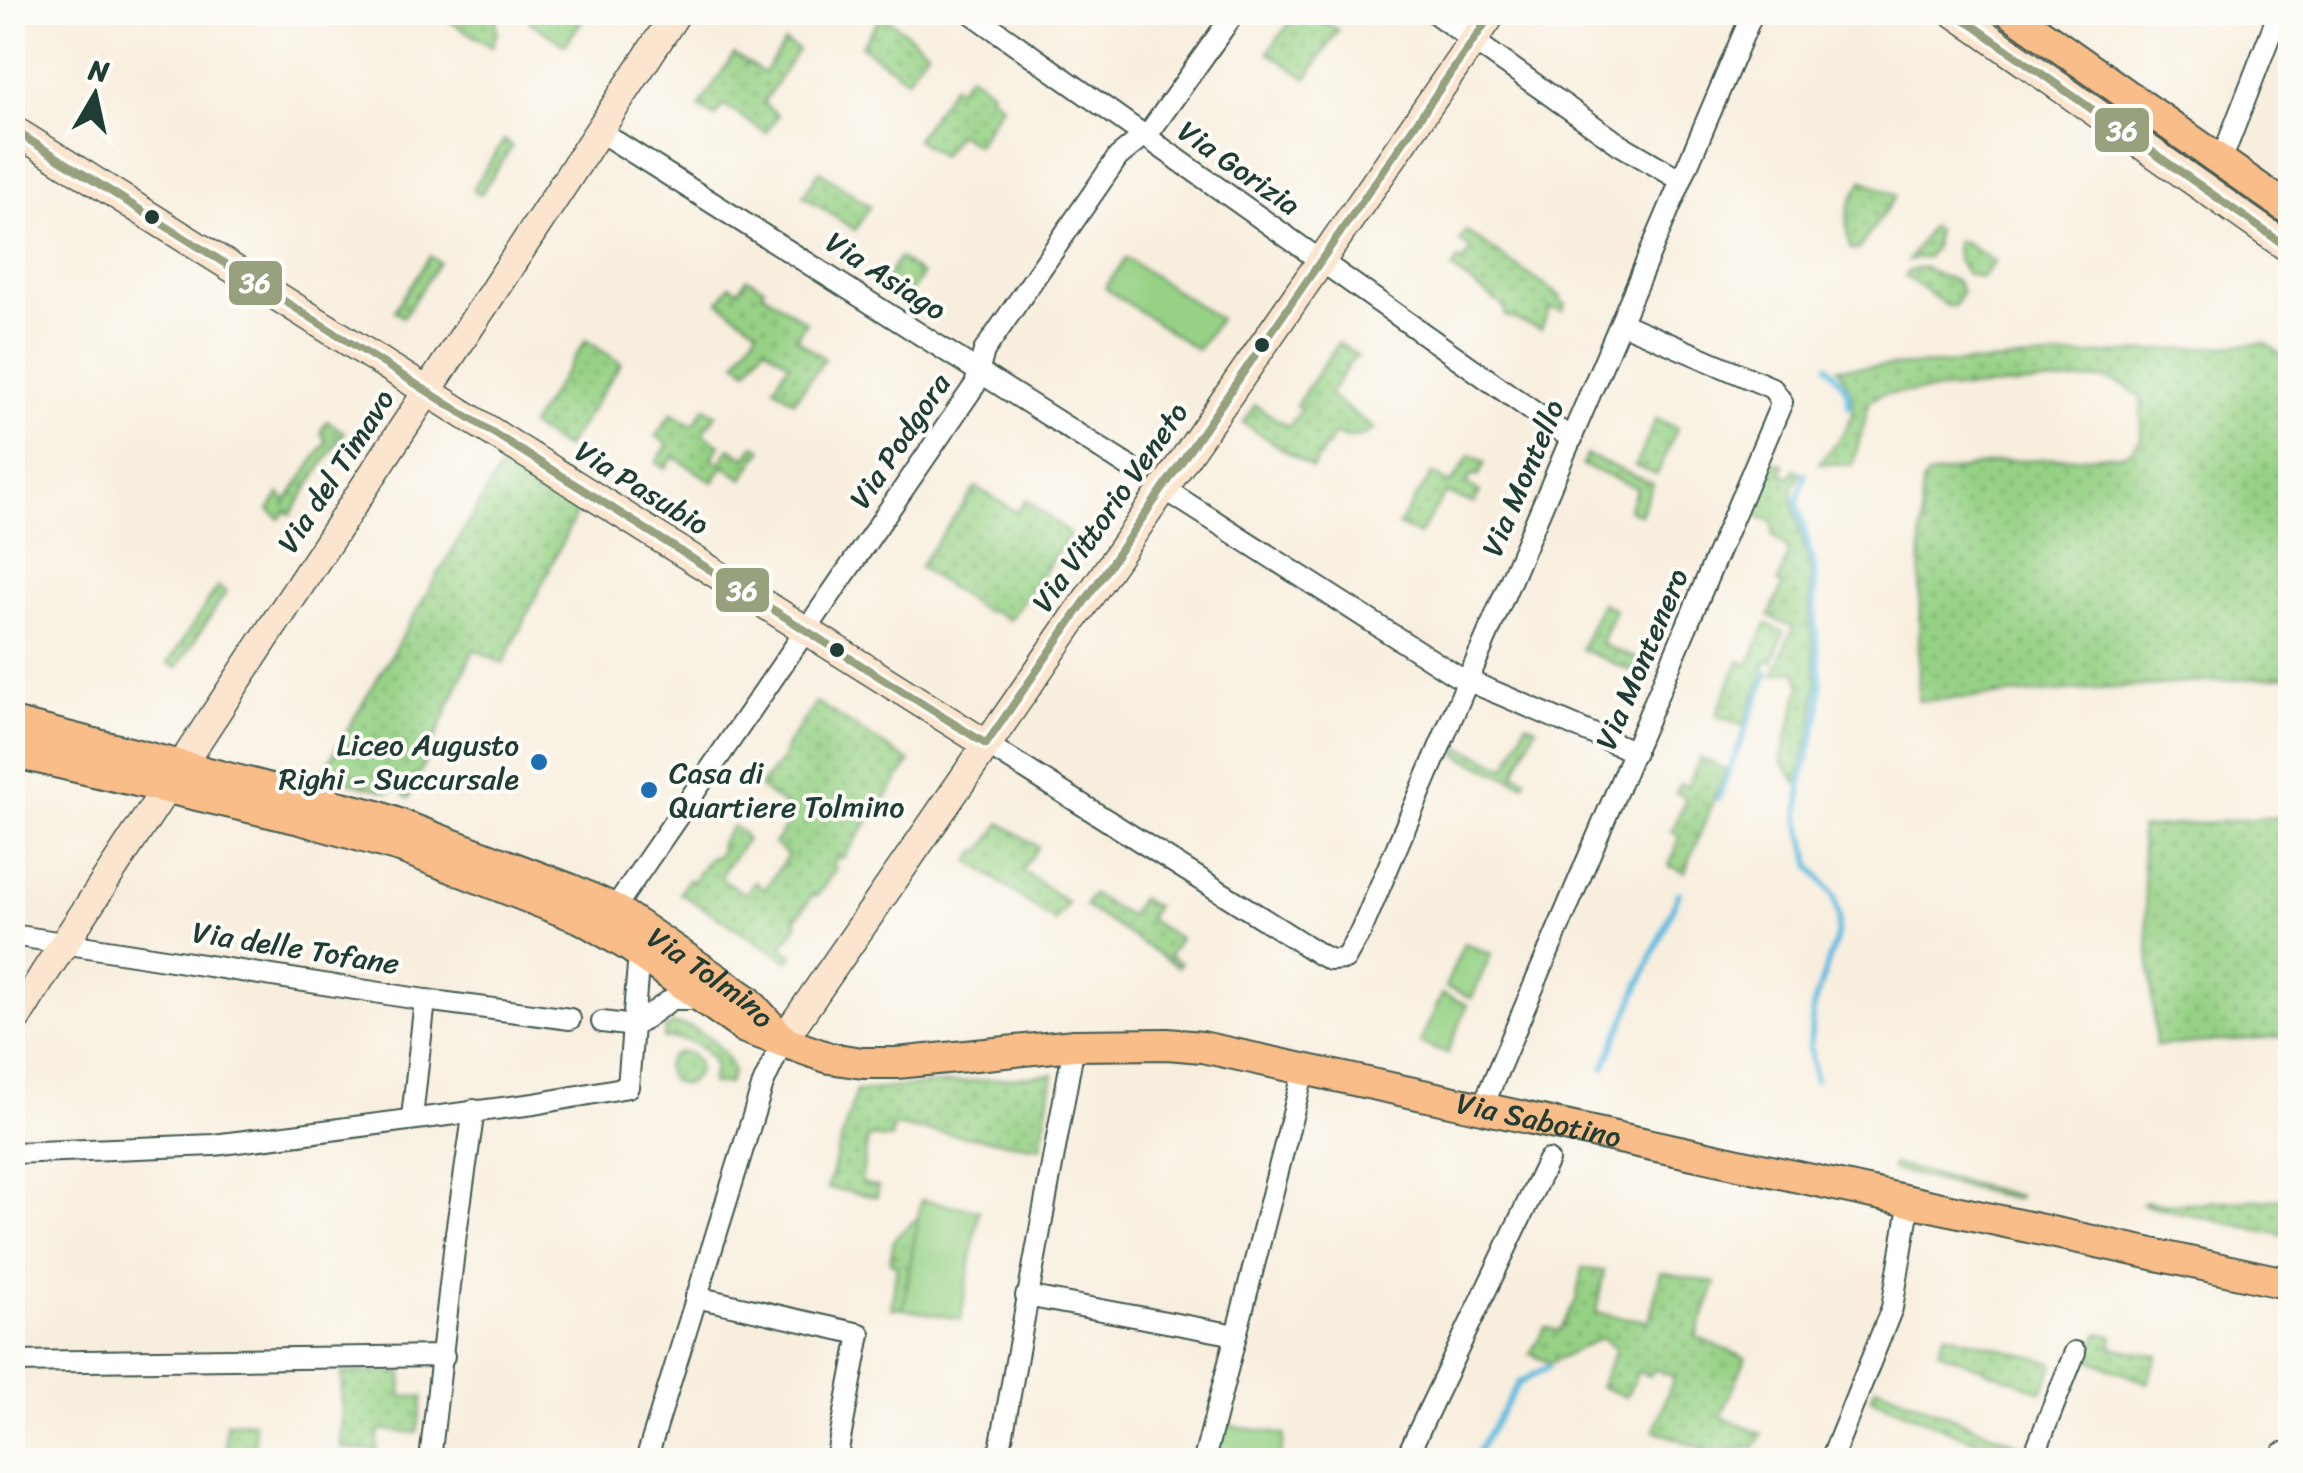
<svg xmlns="http://www.w3.org/2000/svg" width="2303" height="1473" font-family="Sriracha,sans-serif">
<defs>
<pattern id="grass-dots" width="8" height="8" patternUnits="userSpaceOnUse" patternTransform="scale(2.5)"><rect width="8" height="8" fill="#96d185"/><path d="M2 2h.1M6 6h.1" fill="none" stroke="#7aab6e" stroke-width="1.8" stroke-linecap="round"/></pattern>
</defs>
<rect width="100%" height="100%" fill="#fdfcf7"/>
<filter id="ink" filterUnits="userSpaceOnUse"><feTurbulence type="fractalNoise" baseFrequency=".01" numOctaves="2"/><feDisplacementMap in="SourceGraphic" scale="20" xChannelSelector="R" yChannelSelector="G"/><feConvolveMatrix kernelMatrix="1 2 1 2 8 2 1 2 1" color-interpolation-filters="sRGB"/></filter>
<filter id="wash" filterUnits="userSpaceOnUse"><feTurbulence type="fractalNoise" baseFrequency=".0048" numOctaves="4" result="noise"/><feDisplacementMap in="SourceGraphic" scale="40" xChannelSelector="R" yChannelSelector="G"/><feGaussianBlur stdDeviation="2.25" result="paint"/><feColorMatrix in="noise" values="0 0 0 0 0 0 0 0 0 0 0 0 0 0 0 0 0 1.4 0 .05"/><feComposite in="paint" operator="in"/></filter>
<g filter="url(#wash)">
<rect width="100%" height="100%" fill="#f8eede"/>
<g fill="url(#grass-dots)" stroke="#5a875c" stroke-width="2.5">
<path d="M436,13H496L497,32L492,47Z"/>
<path d="M1297,13H1313L1338,30L1307,79L1268,52Z"/>
<path d="M883,14L927,50L907,79L861,46Z"/>
<path d="M785,42L798,50L763,103L778,115L766,133L723,105L715,117L699,107L734,54L764,73Z"/>
<path d="M969,74L992,91L989,95L1002,105L976,145L958,133L941,156L916,139L953,85L959,88Z"/>
<path d="M504,140L512,146L480,195L472,190Z"/>
<path d="M820,171L870,206L855,230L803,196Z"/>
<path d="M1863,180L1896,196L1858,250L1850,249C1843,220 1847,204 1863,180Z"/>
<path d="M1931,226L1936,230L1934,248L1927,257L1908,261Z"/>
<path d="M1466,231L1561,297L1560,301L1566,304L1563,311L1550,308L1541,329L1505,316V308L1452,269L1458,260L1463,262L1471,250L1460,241Z"/>
<path d="M1962,241L1995,262L1981,278L1967,274L1957,259L1956,242Z"/>
<path d="M430,256L439,262L403,317L394,311Z"/>
<path d="M899,258L922,275L907,298L884,282Z"/>
<path d="M1924,267L1942,277L1956,280L1962,292L1955,306H1947L1905,276L1907,271Z"/>
<path d="M747,278L764,287L762,292L806,322L796,338L825,359L794,401L774,387L789,363L764,346L748,370L736,362L758,329L719,302L730,285L739,290Z"/>
<path d="M586,340L621,363L565,449L530,426Z"/>
<path d="M1338,343L1358,356L1352,360L1329,395L1375,429C1361,438 1350,441 1335,434L1312,468L1243,423L1255,405L1289,427L1301,409L1296,405Z"/>
<path d="M2266,343L2290,361V676L1918,701L1922,483L1928,476L2002,461L2121,455L2132,449L2141,439V398L2125,385L2104,379L1882,394L1870,401L1853,465L1819,463C1849,427 1866,413 1838,368L1989,362Z"/>
<path d="M705,407L716,414L703,434L720,445L712,458L720,463L730,448L746,458L755,445L763,449L743,479L724,466L713,482L674,457L665,469L656,463L668,444L656,436L672,413L693,426Z"/>
<path d="M1656,419L1677,428L1657,475L1635,466Z"/>
<path d="M327,421L344,432L291,514L286,511L280,519L269,510L280,493L286,502L326,442L321,431Z"/>
<path d="M1470,455L1485,462L1478,477L1471,475L1467,485L1480,492L1474,504L1446,493L1419,535L1398,525L1432,474L1451,484Z"/>
<path d="M1586,455L1653,484L1640,514L1628,509L1637,488L1582,465Z"/>
<path d="M1775,462L1784,465L1781,473L1790,477L1794,469L1801,472L1793,487L1792,499L1811,573L1810,619L1817,684L1813,725L1797,783L1781,761L1801,686L1797,674L1793,671L1773,675L1793,627L1769,616L1782,586L1777,583L1787,558V548L1773,536V522L1753,514Z"/>
<path d="M502,465L577,512L503,664L474,649L409,798L404,796L403,790L395,788L388,792L321,775Z"/>
<path d="M976,487L1017,512L1026,499L1070,535L1009,620L994,611L985,612L919,567Z"/>
<path d="M218,586L226,592L177,668L168,663Z"/>
<path d="M1601,603L1615,609L1601,644L1653,666L1648,678L1581,649Z"/>
<path d="M1766,624L1784,632L1772,662L1767,660L1763,670L1765,672L1743,726L1716,715L1739,661L1749,664Z"/>
<path d="M816,702L910,762L877,810L872,808L866,818L869,821L843,858L839,856L832,866L836,869L817,896L813,895L795,920L798,924L782,947L793,955L788,961L680,893L688,879L693,882L708,858L717,856L722,848L719,845L732,826L743,833L746,840L722,873V879L745,894L755,882L765,889L788,855L774,844L795,813L759,787L783,758L787,745Z"/>
<path d="M1526,723L1536,727L1515,773L1526,779L1523,784L1457,755L1460,747L1507,767Z"/>
<path d="M1700,758L1726,769L1685,872L1669,866L1680,836L1672,832L1686,798L1676,793L1680,784L1688,786Z"/>
<path d="M2290,816V1036L2156,1046L2140,828Z"/>
<path d="M1001,823L1038,847L1022,870L1068,903L1055,922L970,861L978,850L982,851Z"/>
<path d="M1092,894L1129,916L1140,898L1155,907L1148,919L1179,938L1169,956L1180,963L1178,967L1085,906Z"/>
<path d="M672,1024C699,1025 725,1045 733,1071L728,1084H711L714,1065C704,1044 686,1037 664,1039L665,1029Z"/>
<circle cx="682" cy="1068" r="16"/>
<path d="M1053,1074L1041,1147L893,1126L891,1139L868,1137L861,1183L878,1187L877,1197L827,1188L856,1091Z"/>
<path d="M1893,1164L2019,1196L2016,1199L1892,1170Z"/>
<path d="M2290,1198V1237L2142,1204L2145,1201L2169,1204Z"/>
<path d="M918,1217L903,1309L891,1308L897,1266L890,1262L894,1239Z"/>
<path d="M1582,1268L1604,1271L1596,1313L1649,1321L1661,1272L1716,1283L1696,1337L1746,1358L1721,1417L1762,1434L1755,1447L1729,1450L1724,1460H1703L1707,1451L1654,1430L1674,1377L1654,1369L1650,1376L1638,1371L1626,1397L1600,1386L1616,1348L1601,1338L1550,1363L1530,1354L1545,1327L1559,1331L1576,1300Z"/>
<path d="M1945,1333L2052,1362L2054,1365L2042,1392L1938,1351Z"/>
<path d="M2099,1333L2113,1336L2111,1347L2158,1356L2147,1383L2087,1359Z"/>
<path d="M403,1372L401,1396L423,1397L417,1433L379,1430L377,1451L341,1448L342,1373Z"/>
<path d="M1876,1386L2021,1445L2016,1458L1871,1398Z"/>
<path d="M254,1422L256,1460H231V1453H226V1423Z"/>
</g>
<g fill="#96d185" stroke="#5a875c" stroke-width="2.5">
<path d="M536,13V12L587,13L565,45L530,22Z"/>
<path d="M1126,258L1219,319L1197,350L1105,288Z"/>
<path d="M1464,943L1491,954L1472,998L1445,987Z"/>
<path d="M1442,994L1468,1005L1447,1054L1420,1043Z"/>
<path d="M921,1200L979,1210L961,1319L903,1309Z"/>
<path d="M1224,1424L1284,1435L1280,1460H1216Z"/>
</g>
<g fill="none" stroke-linecap="round" stroke-linejoin="round">
<g stroke="#61bcdf" stroke-width="6">
<path d="M1828,365L1847,391L1849,406"/>
<path d="M1805,474L1797,501L1814,568L1815,626L1821,686L1819,715L1801,783L1799,819L1812,867L1834,896L1839,918L1837,936L1813,1007L1810,1048L1815,1081"/>
<path d="M1718,799L1768,673"/>
<path d="M1604,1068L1679,893"/>
<path d="M1473,1460L1519,1383L1548,1367"/>
</g>
</g>
</g>
<g filter="url(#ink)">
<g fill="none" stroke-linecap="round" stroke-linejoin="round">
<g stroke="#40584e" stroke-width="24">
<g id="street">
<path d="M970,12L1572,439"/>
<path d="M1433,12L1619,144L1681,180"/>
<path d="M599,131L1139,473"/>
<path d="M2221,161L2279,12"/>
<path d="M1163,488L1455,675L1635,752"/>
<path d="M986,744L1319,954L1330,960L1345,959L1361,931L1753,12"/>
<path d="M614,909L975,385L984,351L1118,157L1151,130L1235,12"/>
<path d="M12,935L425,1000L570,1019"/>
<path d="M602,1022L634,1026"/>
<path d="M634,1026L672,999H701"/>
<path d="M1482,1108L1782,402L1772,388L1621,323"/>
<path d="M412,1118L425,1000"/>
<path d="M12,1153L214,1145L534,1104L628,1087L639,953"/>
<path d="M1026,1296L1236,1335"/>
<path d="M696,1297L860,1334L836,1460"/>
<path d="M12,1362L444,1356"/>
<path d="M2283,1453L2290,1456"/>
<path d="M430,1460L456,1233L474,1110"/>
<path d="M646,1460L763,1084L783,1040"/>
<path d="M998,1460L1074,1045"/>
<path d="M1204,1460L1304,1070"/>
<path d="M1405,1460L1548,1160"/>
<path d="M1831,1460L1892,1308L1910,1200"/>
<path d="M2032,1460L2075,1352"/>
</g>
</g>
<g stroke="#40584e" stroke-width="31">
<g id="secondary">
<path d="M1953,12L2290,249"/>
<path d="M12,129L986,744"/>
<path d="M12,1026L44,974L677,12"/>
<path d="M783,1040L1493,12"/>
</g>
</g>
<g stroke="#40584e" stroke-width="34">
<g id="primary">
<path d="M2010,12L2290,210"/>
<path id="s1" d="M12,723L377,816L572,890L614,909L747,1000L783,1040"/>
<path id="s2" d="M12,752L300,819L403,848L583,919L629,946L745,1028L829,1058L863,1063H897L1074,1045L1167,1044L1202,1047L2290,1284"/>
</g>
</g>
<use href="#street" stroke="#fff" stroke-width="20"/>
<use href="#secondary" stroke="#fce5cf" stroke-width="28"/>
<use href="#primary" stroke="#f8bd88" stroke-width="30"/>
<g stroke="#fdfcf7" stroke-width="15">
<g id="bus-1">
<path d="M1954,12L2290,249"/>
<path d="M12,129L986,744"/>
<path d="M986,744L1493,12"/>
</g>
</g>
<use href="#bus-1" stroke="#97a17d" stroke-width="8"/>
</g>
</g>
<g fill="#1f3d34" stroke="#fdfcf7" stroke-width="4">
<circle cx="152" cy="217" r="9"/>
<circle cx="1262" cy="345" r="9"/>
<circle cx="837" cy="650" r="9"/>
</g>
<g fill="#1f6fb2" stroke="#fdfcf7" stroke-width="4">
<circle cx="539" cy="762" r="10"/>
<circle cx="649" cy="790" r="10"/>
</g>
<g text-anchor="middle" stroke-width="8" stroke-linejoin="round" paint-order="stroke">
<g font-size="30" fill="#1f3d34" stroke="#fdfcf7">
<text transform="translate(1239 168) rotate(35)" y="10">Via Gorizia</text>
<text transform="translate(886 276) rotate(33)" y="10">Via Asiago</text>
<text transform="translate(900 441) rotate(-56)" y="10">Via Podgora</text>
<text transform="translate(336 471) rotate(-57)" y="10">Via del Timavo</text>
<text transform="translate(1523 478) rotate(-67)" y="10">Via Montello</text>
<text transform="translate(642 488) rotate(32)" y="10">Via Pasubio</text>
<text transform="translate(1110 507) rotate(-55)" y="10">Via Vittorio Veneto</text>
<text transform="translate(1642 659) rotate(-67)" y="10">Via Montenero</text>
<text transform="translate(296 948) rotate(9)" y="10">Via delle Tofane</text>
<text dy="10" stroke="none"><textPath href="#s1" startOffset="750">Via Tolmino</textPath></text>
<text dy="10" stroke="none"><textPath href="#s2" startOffset="1600">Via Sabotino</textPath></text>
</g>
<g font-size="30" fill="#1f3d34" stroke="#fdfcf7" text-anchor="end">
<text x="519" y="755">Liceo Augusto<tspan x="519" dy="34">Righi - Succursale</tspan></text>
<text x="669" y="783" text-anchor="start">Casa di<tspan x="669" dy="34">Quartiere Tolmino</tspan></text>
</g>
</g>
<g stroke="#fdfcf7" stroke-width="4">
<rect x="2093" y="106" width="58" height="48" rx="10" fill="#97a17d"/>
<rect x="227" y="259" width="57" height="48" rx="10" fill="#97a17d"/>
<rect x="714" y="566" width="57" height="48" rx="10" fill="#97a17d"/>
</g>
<g font-size="28" text-anchor="middle" font-weight="bold" fill="#fff">
<text x="2122" y="140">36</text>
<text x="255" y="292">36</text>
<text x="742" y="600">36</text>
</g>
<rect width="2303" height="1473" fill="none" stroke="#fdfcf7" stroke-width="50"/>
<g transform="translate(95 95) rotate(9)" stroke="#fdfcf7" stroke-width="8" paint-order="stroke">
<path d="M0-8L18 38L0 25L-18 38Z" fill="#1f3d34"/>
<text y="-15" font-size="28" font-weight="bold" text-anchor="middle" fill="#1f3d34">N</text>
</g>
</svg>
